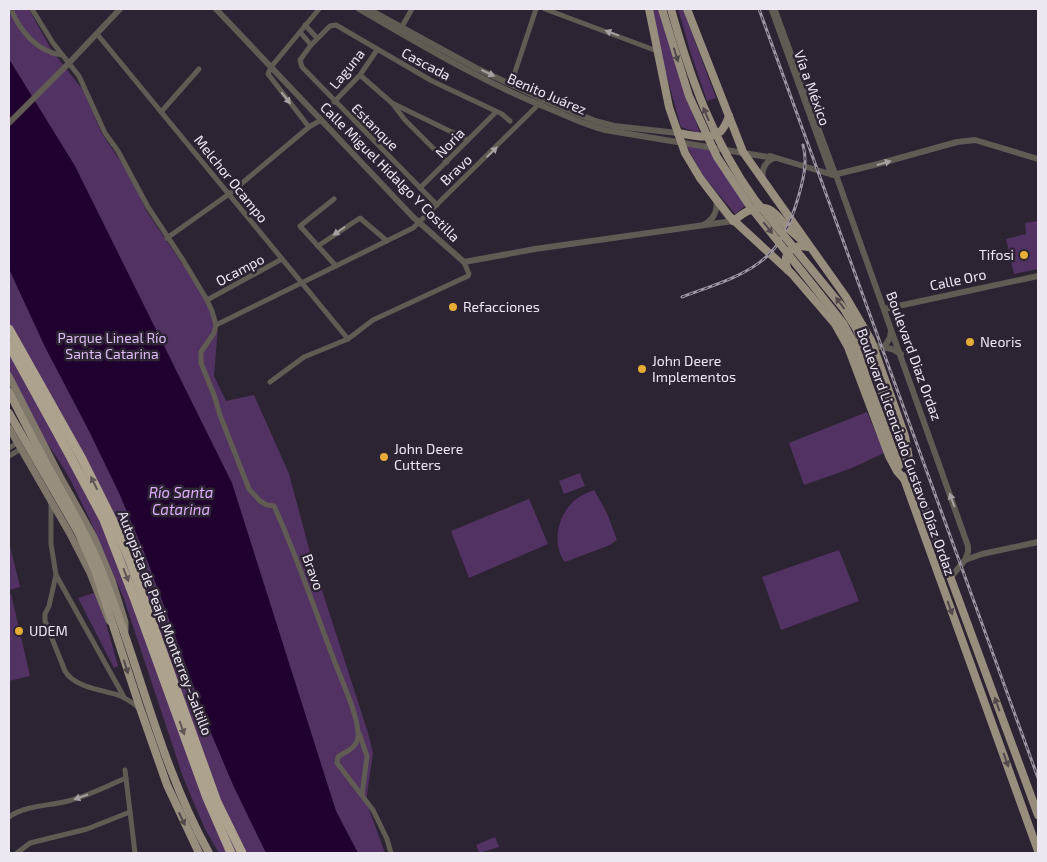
<svg xmlns="http://www.w3.org/2000/svg" width="1047" height="862" font-family="'Exo 2',sans-serif">
<rect width="100%" height="100%" fill="#2d2433"/>
<g fill="#523263">
<path d="M9,9H29L52,51L83,90L102,134L129,174L147,212L198,287L218,326L214,376L226,401L254,395L289,474L311,556L368,733L373,753L366,801L385,853H219L205,829L183,777L124,599L91,522L70,479L58,459L9,389Z"/>
<path d="M652,9H659L678,74L700,133L681,127L663,63Z"/>
<path d="M678,9H683L716,98L707,101L691,54Z"/>
<path d="M686,145L709,149L745,206L735,214L702,174Z"/>
<path d="M1038,221V269L1014,274L1006,239L1026,234L1025,223Z"/>
<path d="M867,412L884,453L852,468L804,485L789,443Z"/>
<path d="M580,473L585,486L564,494L559,481Z"/>
<path d="M594,490L607,513L617,540L610,545L565,562C552,545 557,519 571,504C577,497 586,493 594,490Z"/>
<path d="M529,499L548,544L469,578L451,531Z"/>
<path d="M9,542L20,587L9,590Z"/>
<path d="M839,550L859,601L781,630L762,577Z"/>
<path d="M94,593C105,616 111,641 118,666L114,668L78,598Z"/>
<path d="M11,594L30,676L9,681V595Z"/>
<path d="M495,837L499,847L479,853L476,845Z"/>
</g>
<path fill="#20002e" d="M9,59L75,166L232,483L336,811L358,853H266L233,785L211,733L144,552L119,493L88,429L45,347L9,269Z"/>
<g fill="none" stroke-linecap="round" stroke-linejoin="round">
<g stroke="#605b53" stroke-width="5">
<path d="M11,9C20,31 37,52 62,55"/>
<path d="M32,9L53,43L79,76L105,133L118,151L148,207L183,260L207,300L212,311L216,325L214,333L201,352V363L214,395L220,415L249,489L260,501L267,505L274,506C297,556 314,608 334,660C341,679 359,717 358,736C357,749 346,751 338,757L337,763L373,810L387,839L391,853"/>
<path d="M545,9L657,51"/>
<path d="M771,9L831,175"/>
<path d="M775,9L836,175"/>
<path d="M305,25L317,38"/>
<path d="M400,30L412,9"/>
<path d="M300,32L311,45"/>
<path d="M97,34L348,339"/>
<path d="M360,75L392,103L405,120L447,162"/>
<path d="M511,84L536,9"/>
<path d="M334,102L360,75L377,50"/>
<path d="M392,103L468,140"/>
<path d="M161,112L199,69"/>
<path d="M309,127L268,74L271,67L319,9"/>
<path d="M420,188L495,113"/>
<path d="M334,199L300,226L336,266"/>
<path d="M437,205L302,67L300,60L311,45L330,26L336,25L432,81L502,114L510,121"/>
<path d="M167,238L229,194L309,127L321,120"/>
<path d="M318,246L360,218L387,241"/>
<path d="M207,300L282,259"/>
<path d="M216,325L413,228L541,102"/>
<path d="M270,382L304,357L348,339L373,320L468,276L469,274L464,262"/>
<path d="M9,448L17,443"/>
<path d="M9,456L21,449"/>
<path d="M51,501V544L56,575L49,606L45,614V621L65,671C74,687 102,690 118,695C126,698 133,703 139,708"/>
<path d="M56,575L124,697"/>
<path d="M359,733L367,756L362,795"/>
<path d="M125,770L135,853"/>
<path d="M9,817C26,805 49,806 68,801C88,796 107,786 126,778"/>
<path d="M17,853L30,843L87,829L130,812"/>
</g>
<g stroke="#605b53" stroke-width="6">
<path d="M216,9L413,217L464,262L535,249L733,221"/>
<path d="M359,9C423,46 486,84 555,111C571,118 588,126 605,130L774,158"/>
<path d="M368,9L476,68L542,99L595,121L614,126L678,133"/>
<path d="M9,123L69,63L120,9"/>
<path d="M770,156L833,175L878,164L957,142L975,140L1038,159"/>
<path d="M836,175L968,546V552L965,560"/>
<path d="M763,179C761,170 765,161 775,158"/>
<path d="M705,224C714,219 718,210 716,199"/>
<path d="M884,309L1038,276"/>
<path d="M871,341L876,346L892,349L901,354"/>
<path d="M884,347L890,338L891,330"/>
<path d="M951,577L965,560L982,554L1038,542"/>
</g>
<g stroke="#7f786b" stroke-width="7">
<path d="M9,376L61,478L94,537L112,580L125,622V630"/>
<path d="M9,428L70,534L90,573L109,621"/>
</g>
<g stroke="#978e7d" stroke-width="8">
<path d="M649,9L669,107L685,153L700,178L729,216L792,274L835,324L848,347L889,456L897,471L904,479"/>
<path d="M687,9L743,152L846,297L871,340L905,436L911,470"/>
<path d="M678,133C691,135 710,141 721,131C725,127 727,121 729,116"/>
<path d="M733,221C738,218 742,214 746,212C769,201 775,213 788,228C794,234 799,238 806,244"/>
<path d="M788,270C781,255 792,243 808,247"/>
<path d="M877,378L1038,815"/>
<path d="M867,380L899,466"/>
<path d="M9,392C25,423 40,453 57,483C72,510 88,537 100,567C139,662 159,763 209,853"/>
<path d="M9,413L78,532L95,570L140,708L167,785L199,853"/>
<path d="M903,476L1038,851"/>
</g>
<g stroke="#ada28e" stroke-width="9">
<path d="M9,329L82,459L113,521L130,561L217,802L242,853"/>
<path d="M9,345L69,454L104,520L135,600L207,798L231,853"/>
</g>
<g stroke="#9d95a1" stroke-width="3">
<g id="rail">
<path d="M759,9L1038,778"/>
<path d="M682,297C708,287 744,277 765,258C783,243 792,219 798,198C803,181 808,162 803,145"/>
</g>
</g>
<use href="#rail" stroke="#2d2433" stroke-width="1" stroke-dasharray="4" stroke-linecap="butt"/>
<g stroke="#978e7d" stroke-width="8">
<path d="M662,9L689,96L717,157L749,205L843,323L857,349L867,380"/>
<path d="M671,9C690,77 713,142 755,200L844,309L856,328L877,378"/>
</g>
</g>
<defs><path id="oneway-solid" d="M-6-.8H1V-3.2L6.5 0L1 3.2V.8H-6Z" transform="scale(1.25)"/></defs>
<g fill="#a6a1a2">
<use href="#oneway-solid" transform="translate(612 33) rotate(-160)"/>
<use href="#oneway-solid" transform="translate(488 73) rotate(25)"/>
<use href="#oneway-solid" transform="translate(286 98) rotate(52)"/>
<use href="#oneway-solid" transform="translate(492 152) rotate(-44)"/>
<use href="#oneway-solid" transform="translate(884 163) rotate(-16)"/>
<use href="#oneway-solid" transform="translate(339 231) rotate(145)"/>
<use href="#oneway-solid" transform="translate(952 500) rotate(-110)"/>
<use href="#oneway-solid" transform="translate(81 797) rotate(161)"/>
</g>
<g fill="#52494d">
<use href="#oneway-solid" transform="translate(676 55) rotate(73)"/>
<use href="#oneway-solid" transform="translate(706 114) rotate(-112)"/>
<use href="#oneway-solid" transform="translate(768 228) rotate(51)"/>
<use href="#oneway-solid" transform="translate(840 303) rotate(-127)"/>
<use href="#oneway-solid" transform="translate(950 608) rotate(70)"/>
<use href="#oneway-solid" transform="translate(126 667) rotate(73)"/>
<use href="#oneway-solid" transform="translate(997 704) rotate(-110)"/>
<use href="#oneway-solid" transform="translate(1006 760) rotate(70)"/>
<use href="#oneway-solid" transform="translate(182 819) rotate(65)"/>
</g>
<g fill="#605657">
<use href="#oneway-solid" transform="translate(94 483) rotate(-116)"/>
<use href="#oneway-solid" transform="translate(126 575) rotate(69)"/>
<use href="#oneway-solid" transform="translate(182 728) rotate(70)"/>
</g>
<g fill="#e6ac36" stroke="#2d2433" stroke-width="2">
<circle cx="1024" cy="255" r="5"/>
<circle cx="453" cy="307" r="5"/>
<circle cx="970" cy="342" r="5"/>
<circle cx="642" cy="369" r="5"/>
<circle cx="384" cy="457" r="5"/>
<circle cx="19" cy="631" r="5"/>
</g>
<g text-anchor="middle" stroke-width="5" stroke-linejoin="round" paint-order="stroke">
<g font-size="14" fill="#ede7f1" stroke="#2d2433">
<text transform="translate(426 64) rotate(28)" y="5">Cascada</text>
<text transform="translate(347 69) rotate(-51)" y="5">Laguna</text>
<text transform="translate(812 88) rotate(70)" y="5">Vía a México</text>
<text transform="translate(547 94) rotate(23)" y="5">Benito Juárez</text>
<text transform="translate(375 127) rotate(45)" y="5">Estanque</text>
<text transform="translate(450 143) rotate(-46)" y="5">Noria</text>
<text transform="translate(456 170) rotate(-44)" y="5">Bravo</text>
<text transform="translate(390 172) rotate(45)" y="5">Calle Miguel Hidalgo Y Costilla</text>
<text transform="translate(231 179) rotate(51)" y="5">Melchor Ocampo</text>
<text transform="translate(240 270) rotate(-28)" y="5">Ocampo</text>
<text transform="translate(958 280) rotate(-12)" y="5">Calle Oro</text>
<text transform="translate(914 356) rotate(70)" y="5">Boulevard Diaz Ordaz</text>
<text transform="translate(906 452) rotate(70)" y="5">Boulevard Licenciado Gustavo Díaz Ordaz</text>
<text transform="translate(313 572) rotate(70)" y="5">Bravo</text>
<text transform="translate(165 623) rotate(69)" y="5">Autopista de Peaje Monterrey-Saltillo</text>
</g>
<g font-size="14" fill="#ede7f1" stroke="#2d2433" text-anchor="start">
<text x="1014" y="260" text-anchor="end">Tifosi</text>
<text x="463" y="312">Refacciones</text>
<text x="980" y="347">Neoris</text>
<text x="652" y="366">John Deere<tspan x="652" dy="16">Implementos</tspan></text>
<text x="394" y="454">John Deere<tspan x="394" dy="16">Cutters</tspan></text>
<text x="29" y="636">UDEM</text>
</g>
<g font-size="14" fill="#debbf4" stroke="#2d2433">
<text x="112" y="343">Parque Lineal Río<tspan x="112" dy="16">Santa Catarina</tspan></text>
</g>
<g font-size="15" font-style="italic" fill="#ddadf9" stroke="#2d2433">
<text x="181" y="498">Río Santa<tspan x="181" dy="17">Catarina</tspan></text>
</g>
</g>
<rect width="1047" height="862" fill="none" stroke="#ede7f1" stroke-width="20"/>
</svg>
